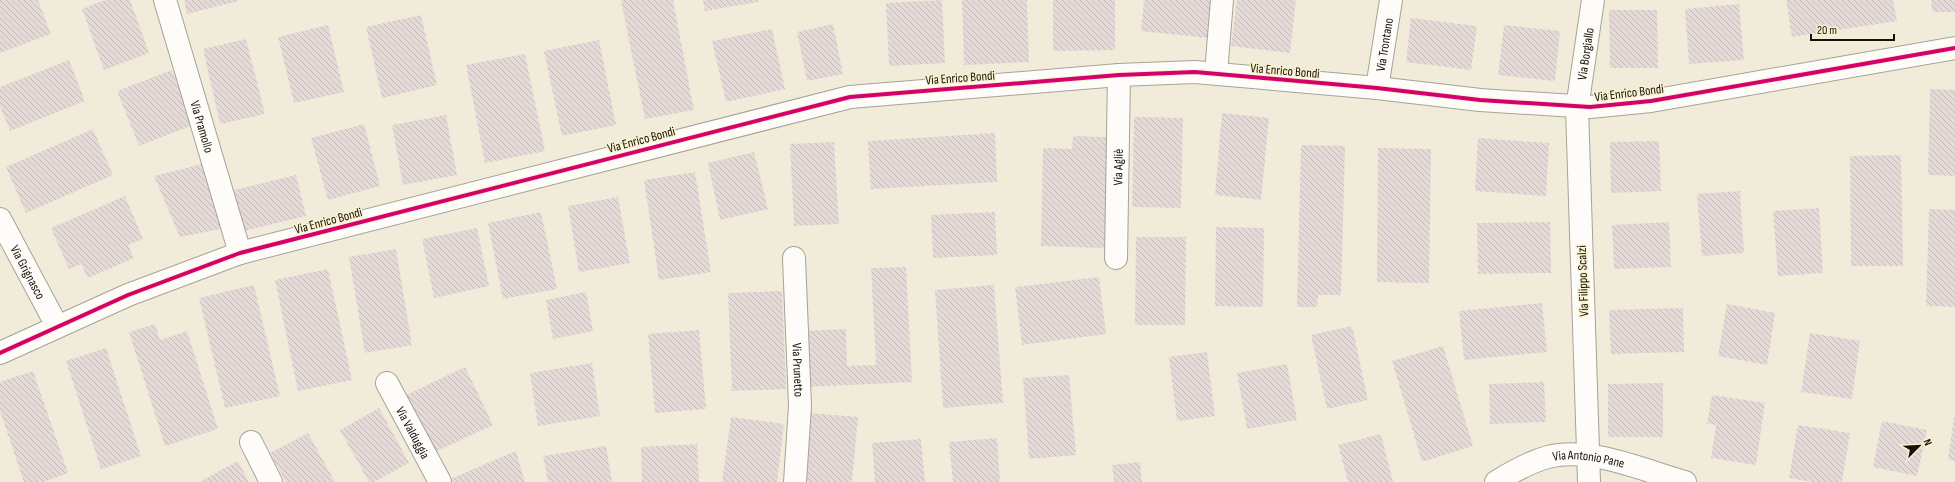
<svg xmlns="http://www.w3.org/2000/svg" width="1955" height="482" font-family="'Sofia Sans Condensed',sans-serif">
<defs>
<pattern id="building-back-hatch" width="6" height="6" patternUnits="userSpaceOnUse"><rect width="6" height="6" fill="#e6dad8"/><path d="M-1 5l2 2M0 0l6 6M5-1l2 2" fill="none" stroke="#c4bab8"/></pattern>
</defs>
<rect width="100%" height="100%" fill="#f1ecda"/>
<g fill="url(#building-back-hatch)">
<path d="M0,0H38L51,34L0,53Z"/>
<path d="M105,0H130L149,53L104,70L82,9Z"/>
<path d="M184,0H237L238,1L187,14Z"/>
<path d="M621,0H673L694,110L645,119Z"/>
<path d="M703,0H758V2L705,11Z"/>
<path d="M942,0L945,63L889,66L886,3Z"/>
<path d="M962,0H1027L1029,62L964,65Z"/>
<path d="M1053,0H1115V50L1053,51Z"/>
<path d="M1144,0H1211L1208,38L1141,31Z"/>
<path d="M1237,0H1296L1290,53L1231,46Z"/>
<path d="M1786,0H1893L1897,21L1792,37Z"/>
<path d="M1931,0H1955V12H1932Z"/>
<path d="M1739,4L1744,60L1689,64L1685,9Z"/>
<path d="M1609,10H1657L1658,68H1610Z"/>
<path d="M421,15L437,85L382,98L366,27Z"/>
<path d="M1411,18L1477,26L1471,70L1406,62Z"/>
<path d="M833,24L843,74L807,81L797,32Z"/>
<path d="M328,25L344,92L294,103L278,37Z"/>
<path d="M1504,25L1560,31L1555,81L1498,75Z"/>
<path d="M772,29L785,89L726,102L712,41Z"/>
<path d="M246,39L265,114L220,124L203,49Z"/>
<path d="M599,40L616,125L562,136L544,51Z"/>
<path d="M525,54L545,151L485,163L466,65Z"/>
<path d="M69,60L85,101L10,131L0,106V87Z"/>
<path d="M172,70L193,125L139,146L117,91Z"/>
<path d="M1930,89L1955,90V176L1928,175Z"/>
<path d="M1222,113L1269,118L1261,200L1215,195Z"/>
<path d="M446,115L457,175L403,185L392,125Z"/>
<path d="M1134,117L1183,118L1181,208L1132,207Z"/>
<path d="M364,124L380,186L328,200L311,138Z"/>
<path d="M93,129L113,175L26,213L6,167Z"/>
<path d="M995,133L997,182L871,189L868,141Z"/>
<path d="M1073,136L1108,137L1105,248L1041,246L1043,148L1072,149Z"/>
<path d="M1478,138L1549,143L1546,196L1475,191Z"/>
<path d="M1659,141L1661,191L1611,193L1610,142Z"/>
<path d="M834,142L839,224L794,226L790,144Z"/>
<path d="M1301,145L1345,146L1341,295H1318L1317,307H1297Z"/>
<path d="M1378,148L1431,149L1429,283L1377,282Z"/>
<path d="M754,152L768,209L720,220L708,163Z"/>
<path d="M1901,155L1903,266H1851L1850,156Z"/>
<path d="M206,163L225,228L180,237L154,176Z"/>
<path d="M695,172L711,272L659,280L644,180Z"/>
<path d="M296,175L306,216L244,231L234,190Z"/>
<path d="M1740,191L1744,253L1702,256L1697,194Z"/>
<path d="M125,196L143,239L128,245L134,258L88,278L81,264L69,269L51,228Z"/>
<path d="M618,197L630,263L579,272L568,206Z"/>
<path d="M1819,208L1823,273L1778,276L1773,211Z"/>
<path d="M1929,209L1955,210V307L1926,306Z"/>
<path d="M541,212L557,289L503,299L488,223Z"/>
<path d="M995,212L997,255L933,258L931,215Z"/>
<path d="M1550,222L1551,273L1478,274L1477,223Z"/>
<path d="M1669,222L1671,267L1614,269L1612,225Z"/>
<path d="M1216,227L1264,228L1263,307L1215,306Z"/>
<path d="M477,228L489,286L434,298L422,239Z"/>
<path d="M1136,237H1186L1185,325H1135Z"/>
<path d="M396,249L412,345L365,353L349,257Z"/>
<path d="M906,267L912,382L808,387L805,331L846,329L847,366L876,365L871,268Z"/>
<path d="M328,269L352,380L298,391L275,280Z"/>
<path d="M1099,277L1106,334L1022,345L1015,287Z"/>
<path d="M254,285L280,396L225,408L199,298Z"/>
<path d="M994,285L1003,403L943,408L935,290Z"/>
<path d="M782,291L786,389L732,391L728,293Z"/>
<path d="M586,292L593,331L553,339L546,300Z"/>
<path d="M1542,303L1547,352L1464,360L1459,311Z"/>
<path d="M1727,304L1775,313L1767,365L1718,356Z"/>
<path d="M1683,308L1684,352L1611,354L1609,310Z"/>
<path d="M155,324L160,340L187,331L218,429L165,446L129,332Z"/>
<path d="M1352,326L1368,400L1327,409L1311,335Z"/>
<path d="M699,330L706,409L655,413L648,334Z"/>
<path d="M1810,333L1860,341L1852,399L1801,392Z"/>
<path d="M1443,346L1473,446L1422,462L1392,361Z"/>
<path d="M106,348L141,456L101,469L66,361Z"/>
<path d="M1207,352L1215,416L1177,421L1169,357Z"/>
<path d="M592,363L600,416L538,426L530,373Z"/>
<path d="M1287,364L1297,420L1247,429L1237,373Z"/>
<path d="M465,367L493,425L433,453L406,395Z"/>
<path d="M33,371L68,473L43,482H24L0,411V382Z"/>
<path d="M1069,375L1076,455L1029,459L1023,378Z"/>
<path d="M1544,382L1546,422L1490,424L1489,384Z"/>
<path d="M1663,383V437H1608V384Z"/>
<path d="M1712,395L1765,403L1756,465L1711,458L1716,425L1707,424Z"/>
<path d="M379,408L409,463L374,482H369L340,430Z"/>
<path d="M810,413L858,417L852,482H805Z"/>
<path d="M731,417L784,424L777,482H722Z"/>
<path d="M1954,417H1955V461L1948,460Z"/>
<path d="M1882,421L1927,430L1917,476L1873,467Z"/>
<path d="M1798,425L1850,433L1842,482H1813L1789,478Z"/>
<path d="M308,433L335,482H286L270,453Z"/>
<path d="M1381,434L1393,482H1348L1338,445Z"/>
<path d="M997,438L1000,482H953L949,442Z"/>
<path d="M921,439L925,482H875L872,443Z"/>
<path d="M697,444L699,482H642L641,447Z"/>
<path d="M606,446L612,482H548L543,456Z"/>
<path d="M516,451L525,482H451L450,479Z"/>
<path d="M238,461L249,482H201V481Z"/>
<path d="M1140,462L1142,482H1114L1112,465Z"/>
</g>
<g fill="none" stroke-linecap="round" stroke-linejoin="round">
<g stroke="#a7a395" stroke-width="24">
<g id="street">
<path id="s1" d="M165,0L240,253"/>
<path d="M1216,73L1222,0"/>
<path id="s2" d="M1377,88L1391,0"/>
<path id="s3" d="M0,219L57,326"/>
<path id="s4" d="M794,258L800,406L795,482"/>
<path id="s5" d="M1116,258L1119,75"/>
<path d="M0,353L128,295L240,253L850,97L1119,75L1195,72L1377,88L1480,100L1590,107L1651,101L1955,48"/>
<path id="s6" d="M387,383L440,482"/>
<path d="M251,442L271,482"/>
<path id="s7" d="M1496,482C1512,472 1529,462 1548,457C1590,446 1645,471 1685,482"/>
<path id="s8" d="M1589,482L1577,108L1593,0"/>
</g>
</g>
<use href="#street" stroke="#fdfcf9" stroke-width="22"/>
<g stroke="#faf1d1" stroke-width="6">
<path id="cycleway" d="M0,353L128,295L240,253L850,97L1119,75L1195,72L1377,88L1480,100L1590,107L1651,101L1955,48"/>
</g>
<use href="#cycleway" stroke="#d6006c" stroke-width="4"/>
</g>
<g text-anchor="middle" stroke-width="3" stroke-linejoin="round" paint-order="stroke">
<g font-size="13" fill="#151107" stroke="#faf1d1">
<text dy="5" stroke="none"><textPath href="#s2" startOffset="44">Via Trontano</textPath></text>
<text dy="5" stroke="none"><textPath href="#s8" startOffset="429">Via Borgiallo</textPath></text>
<text transform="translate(1285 70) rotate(5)" y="5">Via Enrico Bondi</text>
<text transform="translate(960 77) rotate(-4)" y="5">Via Enrico Bondi</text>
<text transform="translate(1629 92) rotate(-7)" y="5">Via Enrico Bondi</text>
<text dy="5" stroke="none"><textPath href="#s1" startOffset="132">Via Pramollo</textPath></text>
<text transform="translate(641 139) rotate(-15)" y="5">Via Enrico Bondi</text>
<text dy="5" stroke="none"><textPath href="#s5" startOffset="91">Via Agliè</textPath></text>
<text transform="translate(328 220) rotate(-15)" y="5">Via Enrico Bondi</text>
<text dy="5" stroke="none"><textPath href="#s3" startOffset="60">Via Grignasco</textPath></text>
<text transform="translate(1582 281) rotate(-92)" y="5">Via Filippo Scalzi</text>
<text dy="5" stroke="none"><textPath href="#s4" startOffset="112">Via Prunetto</textPath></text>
<text dy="5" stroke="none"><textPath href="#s6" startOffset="56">Via Valduggia</textPath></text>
<text dy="5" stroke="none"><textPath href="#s7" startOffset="99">Via Antonio Pane</textPath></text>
</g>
</g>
<g transform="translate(1919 446) rotate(66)" stroke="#faf1d1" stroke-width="3" paint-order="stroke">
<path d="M0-3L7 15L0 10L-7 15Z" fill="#151107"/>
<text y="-6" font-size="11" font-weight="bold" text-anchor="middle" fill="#151107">N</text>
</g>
<path d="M1811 34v6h83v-6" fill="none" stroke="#151107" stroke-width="2"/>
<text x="1817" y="34" font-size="12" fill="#151107" stroke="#faf1d1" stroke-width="3" paint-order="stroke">20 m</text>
</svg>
